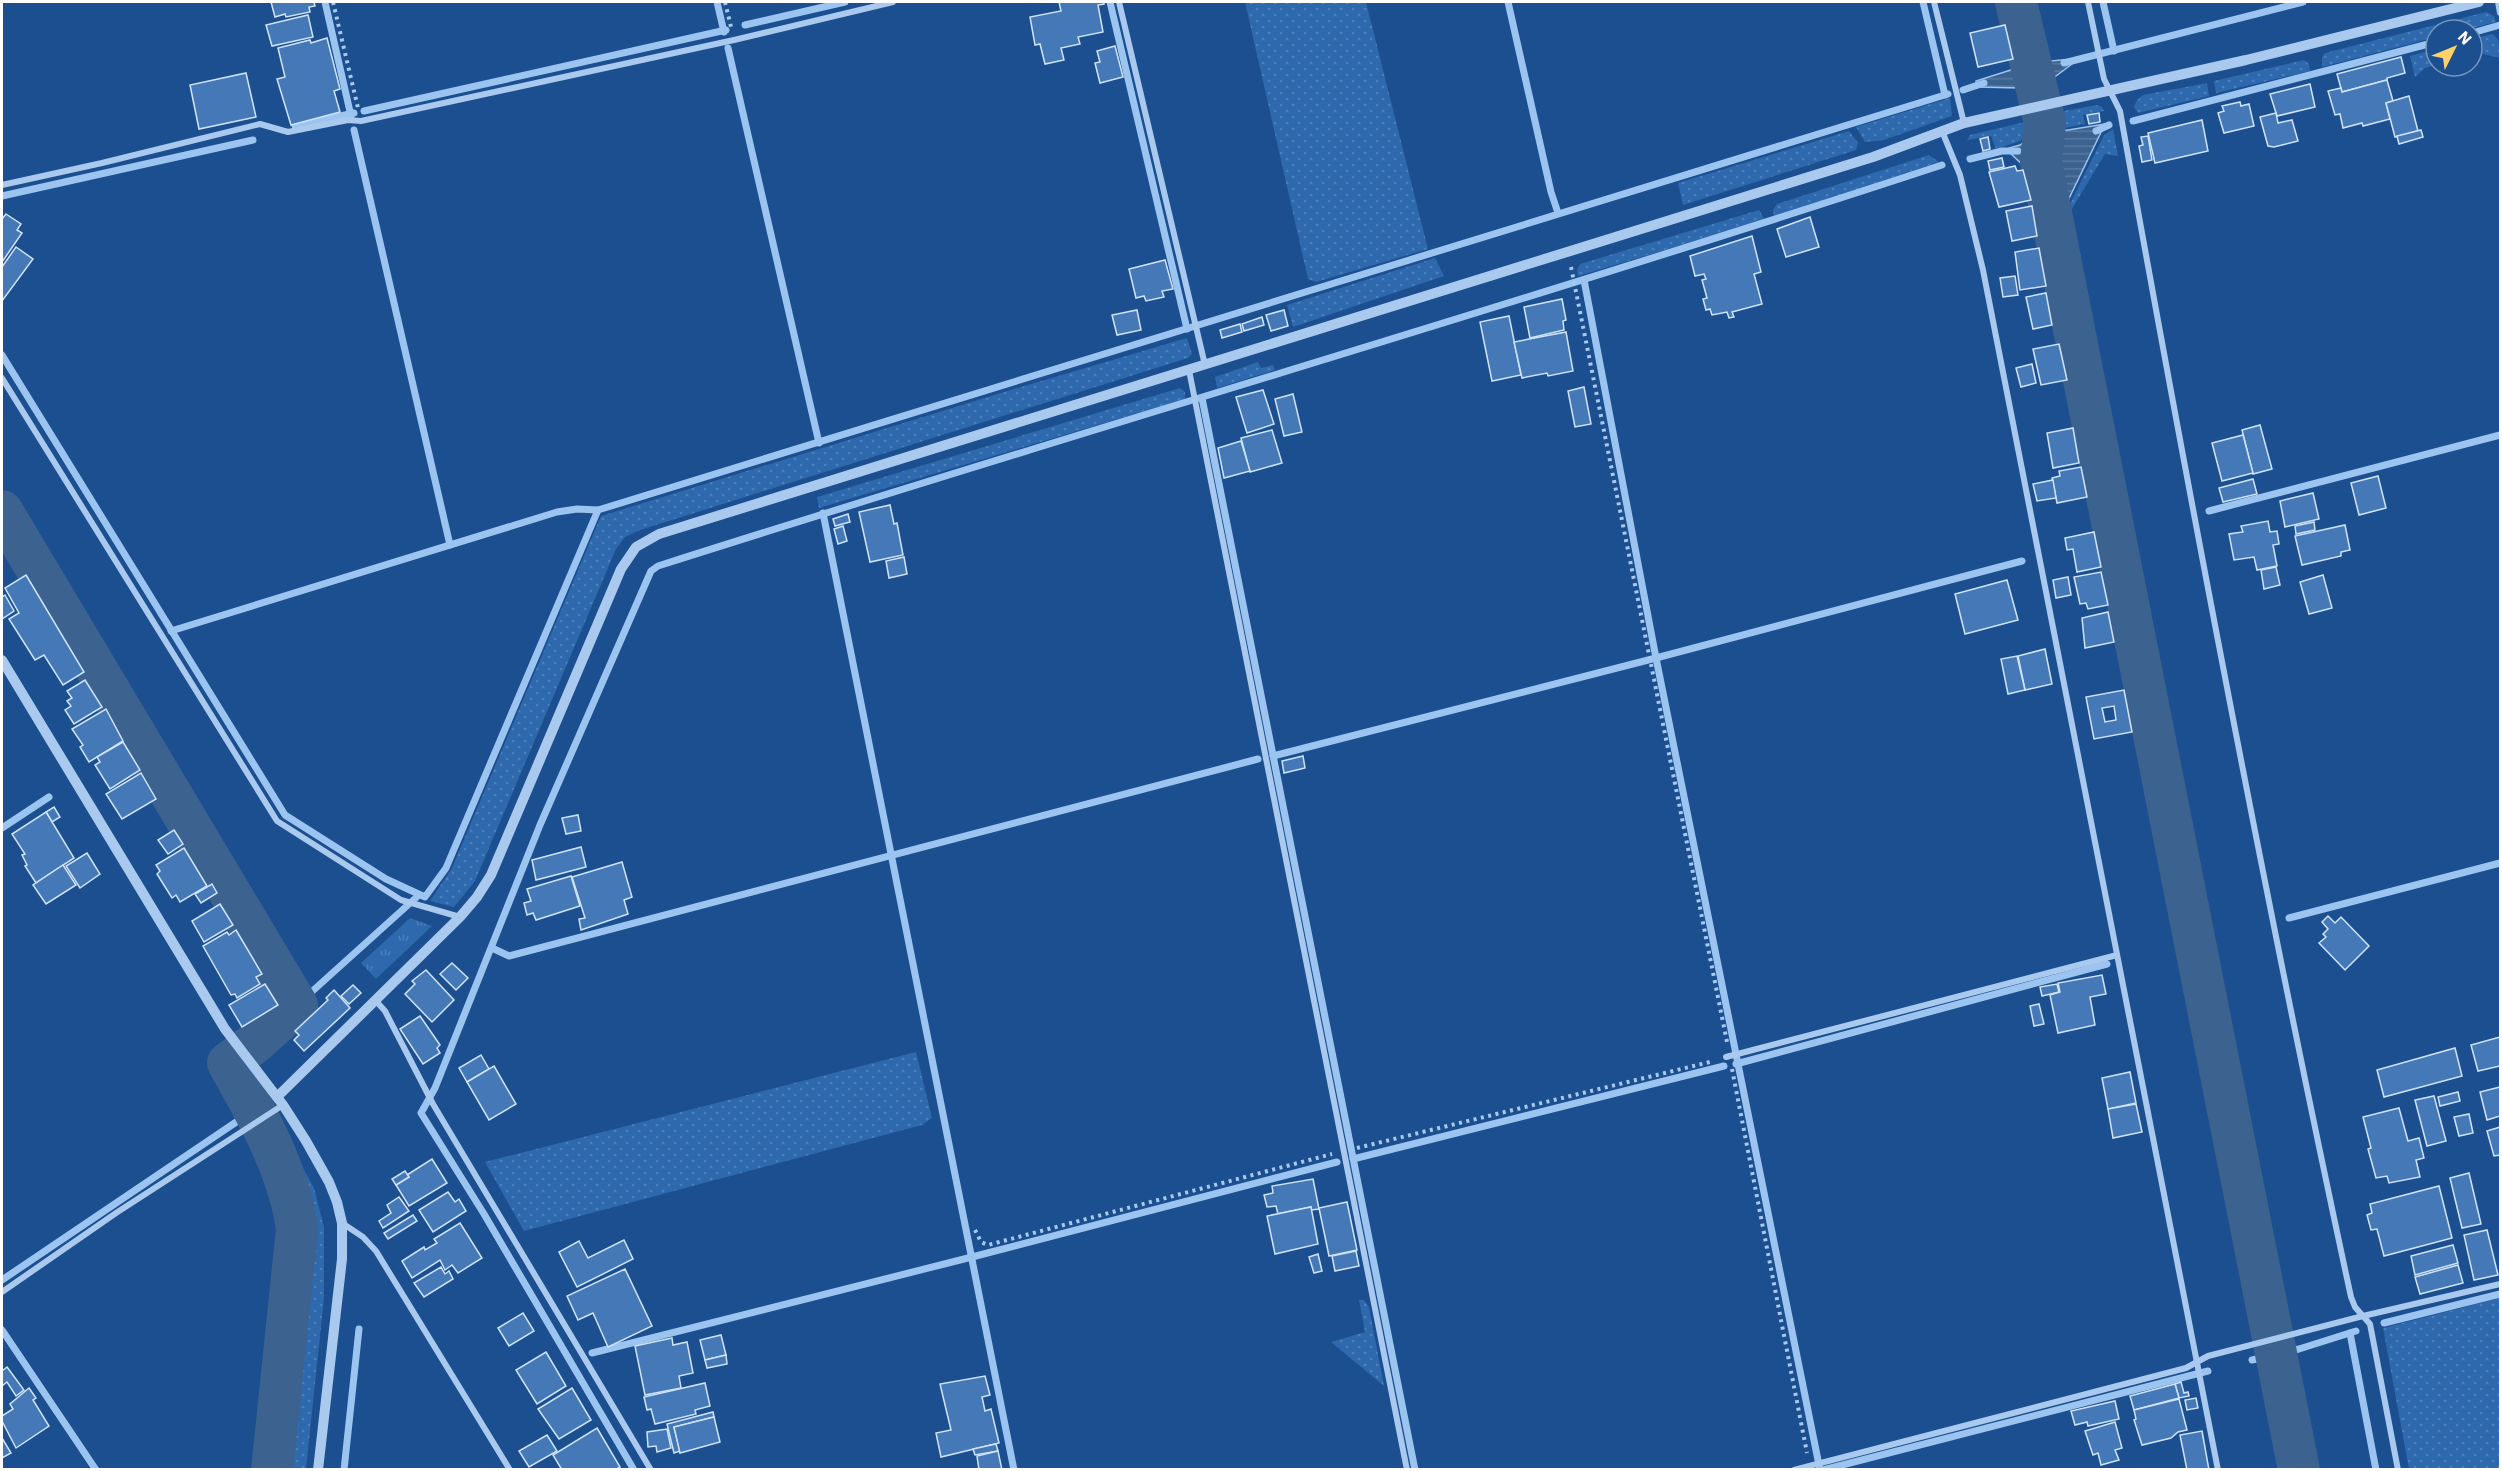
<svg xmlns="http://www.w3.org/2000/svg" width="2502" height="1471" font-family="'IBM Plex Sans',sans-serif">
<defs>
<pattern id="grass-dots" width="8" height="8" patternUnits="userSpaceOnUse" patternTransform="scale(1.5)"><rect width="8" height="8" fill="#2e69ad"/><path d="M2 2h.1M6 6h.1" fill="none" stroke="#4d80b9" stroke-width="1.8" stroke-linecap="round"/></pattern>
<pattern id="park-tufts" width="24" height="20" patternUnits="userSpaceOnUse" patternTransform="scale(1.5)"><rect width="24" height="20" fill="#2e69ad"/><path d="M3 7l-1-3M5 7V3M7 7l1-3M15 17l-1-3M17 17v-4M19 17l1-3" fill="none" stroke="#4d80b9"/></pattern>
<pattern id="water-rules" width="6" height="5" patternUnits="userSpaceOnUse" patternTransform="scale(1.5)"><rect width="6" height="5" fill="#3c6290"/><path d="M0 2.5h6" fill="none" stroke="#597aa1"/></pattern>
</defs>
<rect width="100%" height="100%" fill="#1b4f8f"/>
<g fill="url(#grass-dots)">
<path d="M1245,2H1366L1428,249L1316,282L1308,279Z"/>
<path d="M2486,12L2494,16L2496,22L2465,30H2436V37L2322,67V57L2325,53Z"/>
<path d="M2492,34C2501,40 2501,47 2500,58L2483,54L2472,57V39Z"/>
<path d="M2436,49V65L2425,68L2415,77L2410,56Z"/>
<path d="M2304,60L2309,64L2310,71L2216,93L2214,81Z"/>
<path d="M2207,83L2209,96L2138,113L2134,107L2137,100L2143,95Z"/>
<path d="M1950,98L1952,116L1884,140L1865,142L1856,127Z"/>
<path d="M2097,105L2102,107L2104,111L2083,115L2085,124L2064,128L2060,125L2058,112Z"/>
<path d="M2029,121L2033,130L2020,141L1996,149L1991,136L1967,140L1970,135Z"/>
<path d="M2113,129L2118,156L2105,154L2070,212L2065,214L2104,135Z"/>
<path d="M1849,131L1858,143L1856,150L1683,205L1678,183Z"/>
<path d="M1929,155L1939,162L1774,217L1773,210L1777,204Z"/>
<path d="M1759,210L1765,220L1578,276L1577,270L1580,264Z"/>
<path d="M1435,258L1444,276L1293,327L1287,305Z"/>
<path d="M1187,338L1192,354L1188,358L640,530L625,537L616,549L475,881L454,907L430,901L452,868L601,516L1004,392Z"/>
<path d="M1258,362L1261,368L1273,365L1275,370L1217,388L1215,377Z"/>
<path d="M1180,388L1185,392V399L819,508L817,497Z"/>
<path d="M916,1052L932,1118L922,1125L524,1231L485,1162Z"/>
<path d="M268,1124L279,1125L314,1188L324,1227V1298L306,1469H283L306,1247C305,1200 287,1167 268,1124Z"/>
<path d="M2500,1298V1469H2409L2383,1328Z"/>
<path d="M1359,1300H1364L1369,1307L1384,1386L1331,1342L1365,1332Z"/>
</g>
<path fill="url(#park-tufts)" d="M410,918L432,926L376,979L361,963Z"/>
<path fill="url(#water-rules)" stroke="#9cc4f0" stroke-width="1.5" d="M2040,57L2041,62L2071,59L2072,64L2048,82L2057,128L2062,131L2105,124L2060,217L2043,220L2030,172L2009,152V148L2020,145L2037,132L2020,88L1977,87L1976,81L2017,68L2022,66L2021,61Z"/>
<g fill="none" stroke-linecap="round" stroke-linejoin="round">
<g stroke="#9cc4f0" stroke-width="7">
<path d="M325,2L351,116"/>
<path d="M717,2L724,32"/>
<path d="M1110,2L1187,329"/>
<path d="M1508,2L1551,192L1558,213"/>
<path d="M1923,2L1945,95"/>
<path d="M2103,2L2114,51"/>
<path d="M745,25L845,2"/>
<path d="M2472,33L2500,25"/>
<path d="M728,48L819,443"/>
<path d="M2064,63L2303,2"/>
<path d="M1963,90L1984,83"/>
<path d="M364,111L726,30"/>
<path d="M2133,121L2436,42"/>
<path d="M295,126L354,113"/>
<path d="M354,130L450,545"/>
<path d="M2096,131L2109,125"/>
<path d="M1970,159L2002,151H2018"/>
<path d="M2,196L253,140"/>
<path d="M1584,280L1656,658L1820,1470"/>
<path d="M2,355L285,815L386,879L425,897L446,868L598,510L1948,94"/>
<path d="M1202,398L1415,1470"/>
<path d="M2209,511L2500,435"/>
<path d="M823,513L1014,1470"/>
<path d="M171,631L557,512L577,509L598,510"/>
<path d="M1273,756L1656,658L2022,561"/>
<path d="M2,828L49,797"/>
<path d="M2289,918L2500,863"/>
<path d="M492,948L509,956L1258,759"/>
<path d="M297,1005L419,895"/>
<path d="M1736,1064L2107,964"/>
<path d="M1353,1159L1724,1066"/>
<path d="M2,1280L254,1110"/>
<path d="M2384,1323L2500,1294"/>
<path d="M2,1330L96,1470"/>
<path d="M2350,1333L2376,1470"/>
<path d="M592,1353L972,1257L1337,1162"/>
<path d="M2252,1360L2299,1349L2356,1331"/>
<path d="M344,1470L359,1329"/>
<path d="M634,1470L484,1214L421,1113L435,1088L540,825L651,571L658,566C1085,430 1516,305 1942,165"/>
<path d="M1823,1470L2208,1371"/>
</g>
<g stroke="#3c6290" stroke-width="42">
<path d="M2016,2L2045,123L2041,162L2299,1470"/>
<path d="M2,511L297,1005L256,1042L228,1063C257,1114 289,1170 297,1229L272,1470"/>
</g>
</g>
<g fill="#4478b7" stroke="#cfe3fa" stroke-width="1.5" fill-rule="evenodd">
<path d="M271,2H314L315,6L309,7L310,12L286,17L285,14L275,17Z"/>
<path d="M1059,2H1104V4L1098,5L1103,32L1078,37L1080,44L1061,48L1064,60L1045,64L1040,44L1035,45L1030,17L1061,11Z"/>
<path d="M308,15L313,37L272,46L266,25Z"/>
<path d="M2005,25L2013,59L1978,67L1970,33Z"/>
<path d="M327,38L340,89L334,91L340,112L291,125L277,79L285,77L278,48L310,40L311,43Z"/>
<path d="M1115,46L1123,77L1100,83L1095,63L1100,62L1097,51Z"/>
<path d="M2401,57L2405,73L2387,78V80L2342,92L2337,74Z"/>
<path d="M246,73L256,117L199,129L190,85Z"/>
<path d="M2387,80L2393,101L2386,103L2390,119L2363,126L2362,123L2343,128L2340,114L2335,115L2328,91L2341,88L2342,92Z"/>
<path d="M2310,84L2315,107L2277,116L2270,94Z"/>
<path d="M2409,96L2418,131L2395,137L2386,103Z"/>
<path d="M2240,102L2241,106L2249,104L2254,126L2224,133L2218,113L2224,111L2222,106Z"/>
<path d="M2099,113L2100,122L2089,124L2087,115Z"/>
<path d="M2276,113L2278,123L2292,120L2298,141L2274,147L2268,146L2260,117Z"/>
<path d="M2202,120L2208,151L2155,163L2148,133Z"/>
<path d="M2421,130L2423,137L2399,144L2397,136Z"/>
<path d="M2148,136L2152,160L2142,162L2139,146L2143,145L2141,137Z"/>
<path d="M1988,137L1990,149L1983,151L1980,139Z"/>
<path d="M2002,158L2004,167L1990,170L1988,161Z"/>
<path d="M2015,166L2017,171L2023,170L2031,200L1999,207L1989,172Z"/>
<path d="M2032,206L2037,236L2012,241L2006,211Z"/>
<path d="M6,214L21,224L17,230L22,233L2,262V219Z"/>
<path d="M1810,217L1819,247L1786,257L1777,229Z"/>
<path d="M1752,236L1761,272L1754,274L1762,304L1732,312L1734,317L1729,318L1727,312L1712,315L1710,309L1706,310L1703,299L1707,298L1702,280L1706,279L1704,274L1695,276L1690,256Z"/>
<path d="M16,247L33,259L2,301V267Z"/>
<path d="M2039,248L2046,286L2020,290L2015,252Z"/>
<path d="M1165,260L1173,289L1162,291L1164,297L1146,301L1144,296L1136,298L1129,269Z"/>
<path d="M2015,276L2018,295L2003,297L2000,278Z"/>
<path d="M2046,293L2052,325L2033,329L2026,297Z"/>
<path d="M1562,299L1566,320L1563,321L1564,330L1530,338L1524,307Z"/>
<path d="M1137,310L1141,330L1117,335L1112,315Z"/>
<path d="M1284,310L1288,326L1271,331L1266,315Z"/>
<path d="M1509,316L1521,375L1492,381L1480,322Z"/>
<path d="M1262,317L1264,325L1244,331L1242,324Z"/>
<path d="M1240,324L1242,332L1222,338L1220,330Z"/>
<path d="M1566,332L1573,371L1548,376L1547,373L1522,378L1514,342Z"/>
<path d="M2059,344L2067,380L2041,385L2033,349Z"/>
<path d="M2032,364L2036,383L2021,387L2016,368Z"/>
<path d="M1584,387L1591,424L1575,427L1568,391Z"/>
<path d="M1263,390L1274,424L1247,433L1236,397Z"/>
<path d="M1293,394L1302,432L1284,436L1275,399Z"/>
<path d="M2260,425L2272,469L2253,474L2242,430Z"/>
<path d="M2073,428L2079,463L2053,468L2047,433Z"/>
<path d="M1272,430L1282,463L1250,472L1241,438Z"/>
<path d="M2243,435L2253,473L2222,481L2212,443Z"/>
<path d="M1241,441L1250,471L1224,478L1218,448Z"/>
<path d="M2081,467L2087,497L2057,503L2052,478L2060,476L2059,471Z"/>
<path d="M2378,476L2386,508L2359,515L2351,483Z"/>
<path d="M2253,479L2257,494L2223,502L2219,488Z"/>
<path d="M2053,480L2056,498L2037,501L2033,484Z"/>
<path d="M2313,493L2319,519L2285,527L2280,501Z"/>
<path d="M890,505L894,524L897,523L903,555L870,562L859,512Z"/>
<path d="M848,514L850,522L835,526L833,519Z"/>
<path d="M2268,521L2270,532L2277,531L2279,544L2273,545L2277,566L2257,570L2254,557L2234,560L2229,534L2243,532L2241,526Z"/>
<path d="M2314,522L2315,530L2296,534L2295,526Z"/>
<path d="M2345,525L2350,550L2341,552V556L2302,565L2295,536Z"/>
<path d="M843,526L847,541L838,544L834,529Z"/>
<path d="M2094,532L2101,567L2077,572L2073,549L2067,550L2065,538Z"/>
<path d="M904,557L907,574L889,578L886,561Z"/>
<path d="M2276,567L2280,585L2264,589L2261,570Z"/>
<path d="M2101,572L2108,605L2088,609L2086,603L2080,604L2074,577Z"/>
<path d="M26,575L84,672L63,685L44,655L35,660L9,619L19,613L5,588Z"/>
<path d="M2323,575L2332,608L2309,614L2300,582Z"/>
<path d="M2068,577L2071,595L2056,598L2053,580Z"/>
<path d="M2007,580L2018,620L1965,634L1955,594Z"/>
<path d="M5,595L14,611L2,619V597Z"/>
<path d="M2108,612L2114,642L2085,648L2082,618Z"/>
<path d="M2045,649L2052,684L2025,690L2018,656Z"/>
<path d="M2017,656L2025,690L2008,694L2001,659Z"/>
<path d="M85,680L102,707L74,724L65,710L71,706L67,701L72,698L67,691Z"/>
<path d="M2124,690L2132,732L2094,739L2086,697ZM2114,706L2116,720L2105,722L2102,708Z"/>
<path d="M106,709L123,741L89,762L80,747L83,745L72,729Z"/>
<path d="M123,742L140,770L110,789L95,765L100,762L97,757Z"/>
<path d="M1303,756L1305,768L1284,773L1282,761Z"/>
<path d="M141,773L156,799L122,819L106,794Z"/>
<path d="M54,807L60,817L52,822L46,812Z"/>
<path d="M46,812L74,858L36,883L25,866L27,865L22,855L25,854L12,834Z"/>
<path d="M578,815L581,831L566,834L562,818Z"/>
<path d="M174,830L183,844L168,854L158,840Z"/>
<path d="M581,847L586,867L536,880L532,860Z"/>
<path d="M184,848L207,886L180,902L176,895L172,898L157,874L160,871L156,865Z"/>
<path d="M87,853L100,874L80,888L66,866Z"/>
<path d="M622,862L632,897L624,900L628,914L581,930L579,919L585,918L572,877Z"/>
<path d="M63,865L76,885L46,904L33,885Z"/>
<path d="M571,876L580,906L536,920L533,913L527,915L524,903L531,901L527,889Z"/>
<path d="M212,884L217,893L201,903L195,894Z"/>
<path d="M220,904L233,925L204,942L192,921Z"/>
<path d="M2328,916L2335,923L2341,917L2369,946L2345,970L2319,943L2326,937L2323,934L2328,929L2322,922Z"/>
<path d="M236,930L262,974L256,977L260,984L237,998L235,994L231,995L203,946L227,932L229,935Z"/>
<path d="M452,963L468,978L456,990L440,974Z"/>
<path d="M426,970L454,1000L432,1022L405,994L415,984L412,981Z"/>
<path d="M2102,975L2106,994L2090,997L2095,1025L2058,1033L2050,995L2060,992L2058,983Z"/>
<path d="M265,984L278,1005L242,1027L229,1005Z"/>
<path d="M2057,984L2059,992L2042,996L2040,987Z"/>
<path d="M353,985L361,993L349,1004L341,996Z"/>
<path d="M334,990L350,1008L304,1051L294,1040L299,1035L295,1031L328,1000L326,998Z"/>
<path d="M2039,1004L2044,1024L2034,1026L2030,1006Z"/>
<path d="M420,1016L440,1045L437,1048L440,1053L423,1064L400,1029Z"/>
<path d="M2500,1037V1066L2478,1071L2471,1045Z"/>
<path d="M2455,1048L2462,1076L2384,1097L2377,1070Z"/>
<path d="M481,1055L489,1069L467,1082L459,1068Z"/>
<path d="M494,1066L516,1104L489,1120L467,1082Z"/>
<path d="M2130,1072L2136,1103L2108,1109L2102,1078Z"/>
<path d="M2500,1087V1116L2487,1120L2480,1092Z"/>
<path d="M2458,1092L2460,1101L2440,1106L2438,1097Z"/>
<path d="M2434,1096L2446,1141L2427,1146L2415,1100Z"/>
<path d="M2136,1104L2142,1132L2113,1138L2108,1109Z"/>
<path d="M2399,1108L2408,1141L2419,1138L2424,1158L2416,1160L2420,1177L2389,1183L2387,1176L2376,1178L2368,1149L2371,1148L2363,1117Z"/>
<path d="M2469,1114L2473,1133L2459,1136L2454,1117Z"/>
<path d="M2500,1127V1155L2494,1156L2487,1131Z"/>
<path d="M432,1159L447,1183L409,1206L396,1185L409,1177L407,1175Z"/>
<path d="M405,1171L409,1177L396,1185L392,1179Z"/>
<path d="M2469,1173L2481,1224L2462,1228L2450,1178Z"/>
<path d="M1313,1179L1319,1209L1311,1210V1207L1278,1214L1276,1206L1267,1207L1264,1195L1273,1193L1272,1186Z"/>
<path d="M2439,1186L2452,1238L2384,1256L2377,1229L2371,1230L2367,1215L2372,1213L2370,1204Z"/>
<path d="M448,1192L455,1202L459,1199L466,1211L433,1232L419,1210Z"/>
<path d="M399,1197L409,1211L383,1228L379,1221L391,1213L387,1205Z"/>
<path d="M1347,1202L1357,1250L1329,1256L1319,1208Z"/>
<path d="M1311,1207L1318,1244L1275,1254L1267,1216Z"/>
<path d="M413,1215L417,1221L388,1239L384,1233Z"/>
<path d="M460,1223L482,1258L458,1273L452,1265L445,1270L440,1260L412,1278L402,1261L424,1247L425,1250L437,1243L434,1239Z"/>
<path d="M2487,1230L2498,1275L2474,1280L2464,1235Z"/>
<path d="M624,1240L633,1259L577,1287L559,1252L579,1241L588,1258Z"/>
<path d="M2453,1245L2458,1263L2415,1275L2411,1256Z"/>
<path d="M1356,1251L1359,1266L1335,1271L1332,1256Z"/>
<path d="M1318,1254L1322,1271L1314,1273L1309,1257Z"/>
<path d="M2458,1265L2463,1283L2420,1294L2415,1277Z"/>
<path d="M441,1267L445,1274L449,1271L453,1279L424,1297L414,1283Z"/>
<path d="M625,1269L652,1326L608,1347L593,1313L578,1320L567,1296Z"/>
<path d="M523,1313L534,1331L509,1346L498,1328Z"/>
<path d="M721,1335L726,1355L705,1360L700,1340Z"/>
<path d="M672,1338L673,1345L687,1342L693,1373L679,1376L681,1388L645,1395L635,1346Z"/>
<path d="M546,1352L566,1386L537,1404L516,1370Z"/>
<path d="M726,1355L727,1364L707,1368L705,1360Z"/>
<path d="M7,1367L24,1390L16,1396L7,1382L2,1386V1371Z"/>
<path d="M985,1376L990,1395L982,1397L985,1411L991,1409L999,1443L941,1457L936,1433L951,1430L940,1384Z"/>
<path d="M2181,1382L2184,1393L2188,1392L2189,1396L2179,1398L2175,1384Z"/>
<path d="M705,1383L710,1406L695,1410L696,1414L655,1424L651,1409L647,1410L644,1397Z"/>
<path d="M2175,1384L2179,1398L2134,1410L2130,1396Z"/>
<path d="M29,1388L36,1398L33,1400L49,1426L16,1448L2,1421V1416L13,1409L10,1404Z"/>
<path d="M572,1388L591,1420L559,1439L538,1409Z"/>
<path d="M2196,1398L2198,1408L2187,1410L2185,1400Z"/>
<path d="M2179,1399L2187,1430L2178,1432L2171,1438L2142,1445L2134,1420L2136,1419L2134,1410Z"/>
<path d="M2115,1401L2119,1419L2088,1426L2087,1422L2075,1425L2071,1411Z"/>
<path d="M713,1412L714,1417L674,1427L680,1451L674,1453L667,1424Z"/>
<path d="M714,1417L720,1442L680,1453L674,1427Z"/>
<path d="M2115,1422L2122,1448L2115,1450L2119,1460L2101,1465L2098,1453L2093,1455L2085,1431Z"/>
<path d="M597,1428L620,1467L615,1470H562L553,1455Z"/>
<path d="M667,1429L671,1448L657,1452L656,1446L648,1447L647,1432Z"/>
<path d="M2202,1431L2209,1470H2187L2180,1435Z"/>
<path d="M547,1435L557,1451L529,1467L519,1451Z"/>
<path d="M2,1438L11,1453L2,1458Z"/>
<path d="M996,1444L998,1451L975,1455L973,1449Z"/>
<path d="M998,1451L1002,1470H979L977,1456Z"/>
</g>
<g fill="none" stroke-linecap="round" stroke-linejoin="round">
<g stroke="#a9c9ee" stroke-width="4" stroke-dasharray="3 4.5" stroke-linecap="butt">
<path d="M333,2L358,108"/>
<path d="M725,2L731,27"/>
<path d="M1571,267L1727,1042"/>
<path d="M1732,1069L1807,1453"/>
<path d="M1357,1148L1714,1061"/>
<path d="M975,1230L981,1242L988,1245L1332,1154"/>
</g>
<g stroke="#a9c9ee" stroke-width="6">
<path d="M1119,2L1205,365"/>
<path d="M1934,2L1964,123"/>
<path d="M2088,2L2104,79L2120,111C2191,507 2266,904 2351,1297L2355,1307L2370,1324L2398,1470"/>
<path d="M2498,2L2500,13"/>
<path d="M1942,131L1960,175L1983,270L2218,1470"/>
<path d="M2,185L102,163L260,124L288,132L348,120L361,121L734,40L893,2"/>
<path d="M1189,370L1407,1470"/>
<path d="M2,378L277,821L401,900L460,917"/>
<path d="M376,1001L385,1011L433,1104L651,1470"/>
<path d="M1726,1057L2117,955"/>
<path d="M342,1223L363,1237L376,1251L510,1470"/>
<path d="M2,1292L116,1213L283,1105"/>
<path d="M1794,1470L2186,1368L2208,1356L2363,1316L2500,1284"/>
</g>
<g stroke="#a9c9ee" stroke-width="10">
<path d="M2,660L225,1029L283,1105L306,1141L329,1182L337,1202L342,1223V1259L318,1470"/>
<path d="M277,1097L460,917L477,897L491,875L621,569L636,547L659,534L1873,157L1964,123L2246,60L2479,2"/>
</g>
</g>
<rect width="2502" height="1471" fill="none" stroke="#ffffff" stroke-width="6"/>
<g transform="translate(2454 48) rotate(47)"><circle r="28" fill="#1b4f8f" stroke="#7695bc" stroke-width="1.5"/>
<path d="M0-4.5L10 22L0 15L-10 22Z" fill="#ffd166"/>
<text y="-9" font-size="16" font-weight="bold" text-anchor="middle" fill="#ffffff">N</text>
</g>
</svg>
